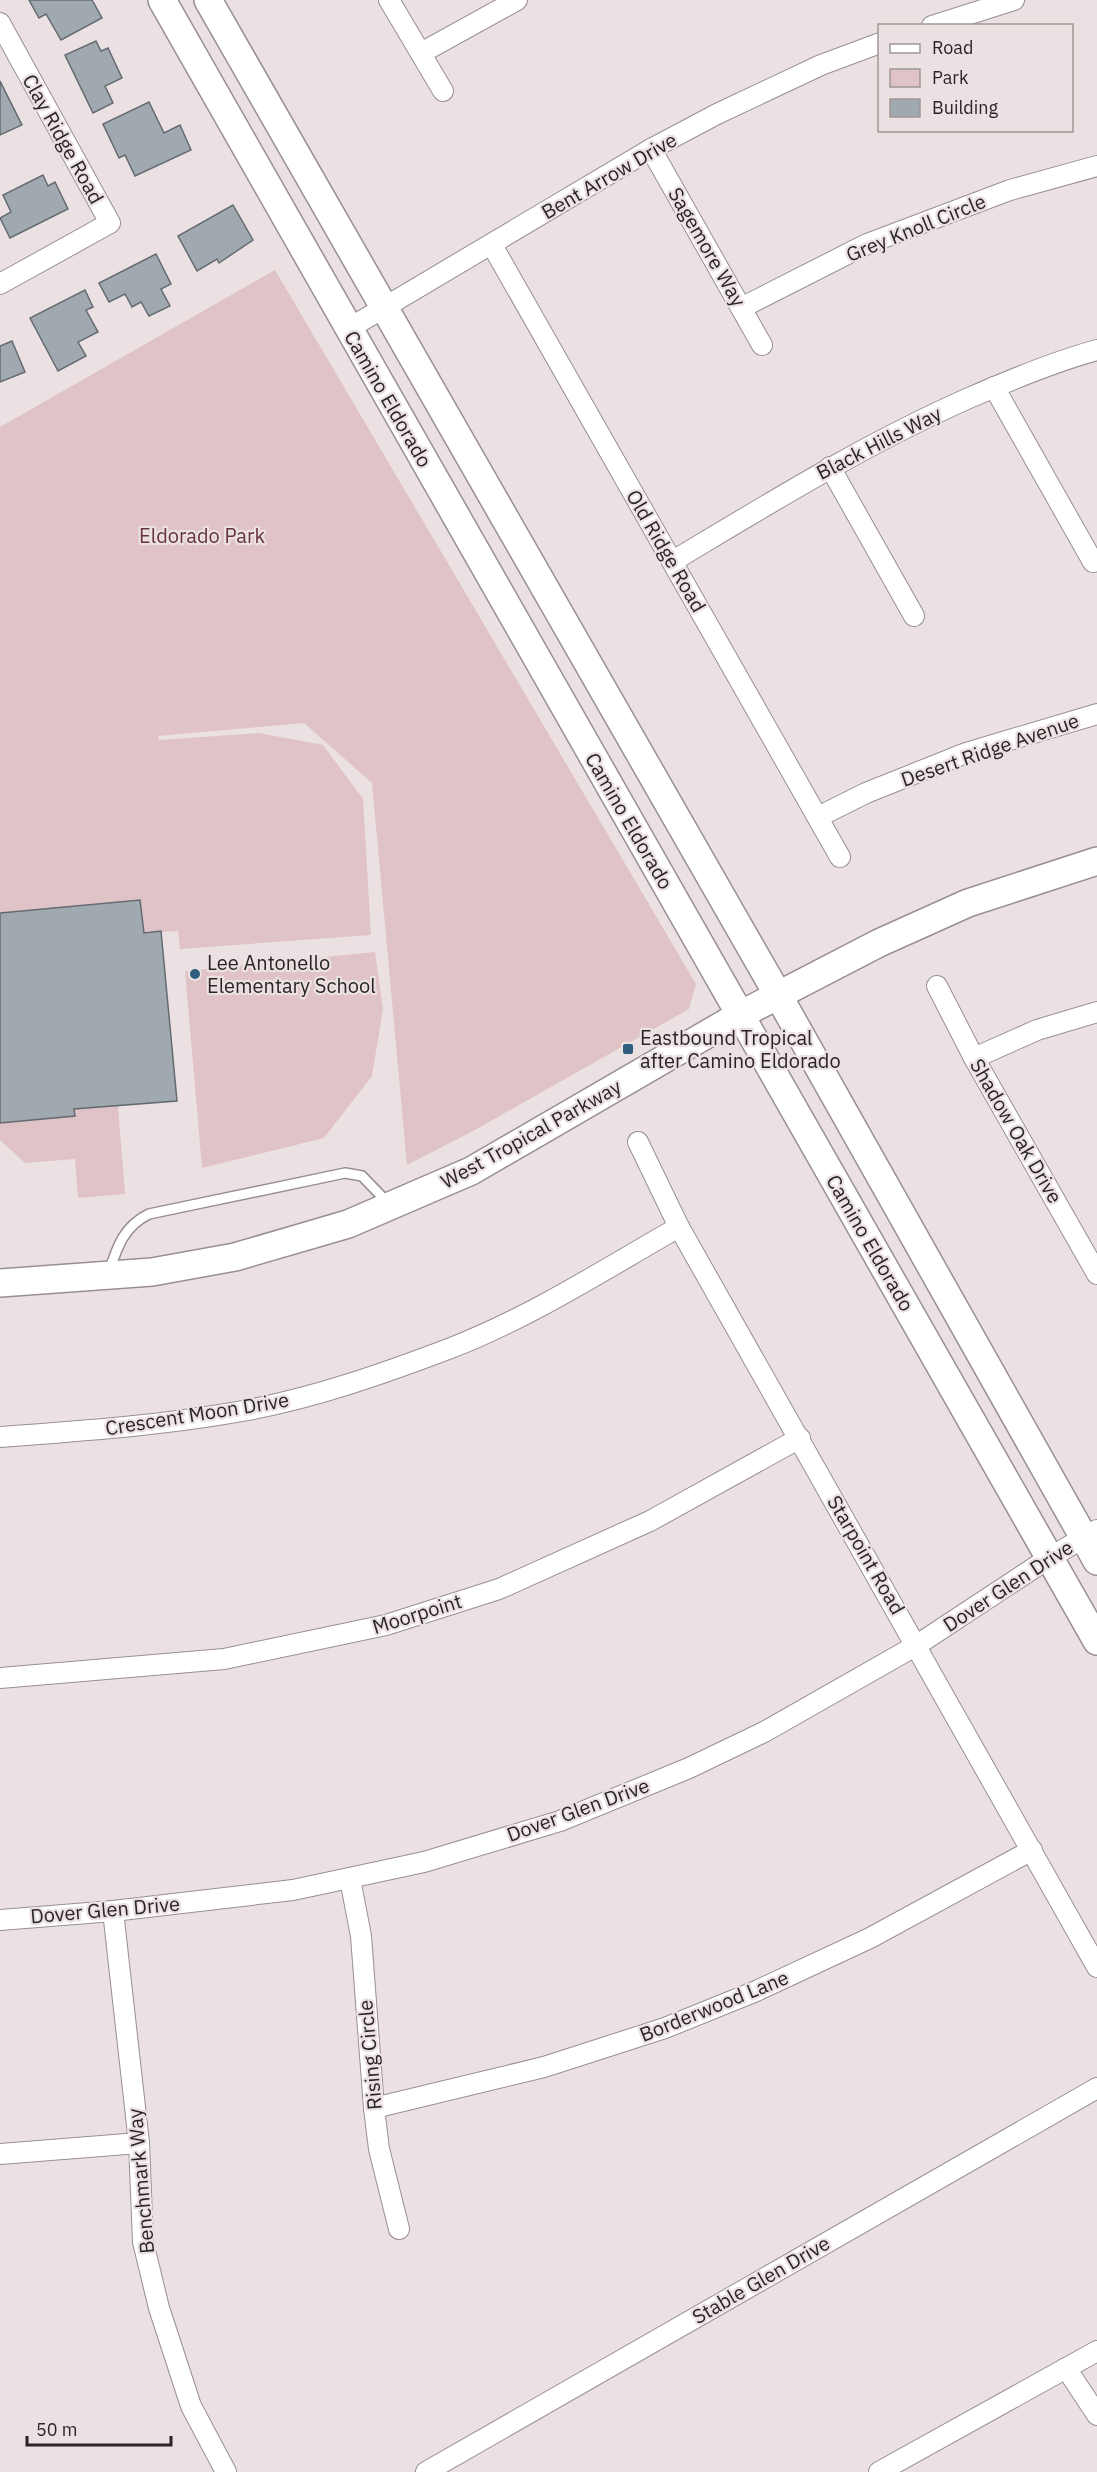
<svg xmlns="http://www.w3.org/2000/svg" width="1097" height="2472" font-family="'IBM Plex Sans',sans-serif">
<rect width="100%" height="100%" fill="#ece1e2"/>
<g fill="#dfc3c6">
<path d="M275,270L696,984L689,1009L473,1131L407,1165L372,783L304,723L158,736L159,740L259,733L323,745L363,799L371,935L180,949L178,931L144,933L140,900L0,913V427Z"/>
<path d="M375,952L383,1009L372,1076L324,1138L202,1168L185,971Z"/>
<path d="M118,1106L125,1194L78,1198L75,1159L25,1163L0,1140V1123L75,1116L74,1109Z"/>
</g>
<g fill="#a1a9b0" stroke="#636b71" stroke-width="1.5">
<path d="M29,0H92L102,18L61,40L46,14L39,18Z"/>
<path d="M96,41L101,51L108,48L122,78L105,86L113,103L93,113L65,55Z"/>
<path d="M0,81L22,125L0,135Z"/>
<path d="M149,102L164,133L180,125L191,150L135,176L125,155L119,158L103,124Z"/>
<path d="M43,175L48,186L55,182L68,209L10,238L0,218L11,212L3,195Z"/>
<path d="M233,205L253,240L219,263L217,259L197,271L178,236Z"/>
<path d="M156,254L171,284L161,289L170,306L149,316L141,302L132,307L125,294L109,302L99,283Z"/>
<path d="M85,290L93,307L86,310L98,332L78,342L86,356L58,371L30,318Z"/>
<path d="M12,341L25,372L0,382V346Z"/>
<path d="M140,900L144,933L161,931L177,1101L74,1109L75,1116L0,1123V913Z"/>
</g>
<g fill="none" stroke-linecap="round" stroke-linejoin="round">
<g stroke="#998f90" stroke-width="12">
<path id="lane" d="M109,1272C117,1247 124,1226 149,1214L345,1173L362,1176L389,1204"/>
</g>
<g stroke="#998f90" stroke-width="22">
<g id="street">
<path d="M389,0L443,91"/>
<path d="M0,23L110,223L0,284"/>
<path d="M932,26L1014,0"/>
<path d="M421,53L517,0"/>
<path d="M651,149L762,345"/>
<path d="M492,245L840,857"/>
<path d="M741,308L867,244L1010,190L1097,166"/>
<path d="M348,329L651,149L717,114L821,65L880,43"/>
<path d="M994,387L1093,562"/>
<path d="M830,467L914,616"/>
<path d="M673,561C770,503 865,444 969,398C1010,380 1053,362 1097,350"/>
<path d="M818,817L866,793L966,753L1097,714"/>
<path d="M937,986L974,1058L1097,1274"/>
<path d="M974,1058L1037,1030L1097,1012"/>
<path d="M638,1142L679,1227L1097,1967"/>
<path d="M0,1437C83,1431 166,1425 248,1410C317,1397 385,1373 451,1348C531,1317 605,1269 679,1227"/>
<path d="M0,1678L224,1659L386,1625L499,1589L650,1521L800,1438"/>
<path d="M350,1879L361,1936L374,2108L379,2149L399,2229"/>
<path d="M113,1911L139,2143L143,2242L159,2308L191,2406L226,2472"/>
<path d="M0,1920L113,1911L293,1890L424,1862L560,1821L689,1768L764,1732L917,1645L1049,1558L1097,1530"/>
<path d="M374,2108L544,2067L665,2028L754,1992L870,1938L1032,1850"/>
<path d="M0,2154L139,2143"/>
<path d="M1066,2368L1097,2415"/>
<path d="M426,2472L1097,2088"/>
<path d="M879,2472L1097,2351"/>
</g>
</g>
<g stroke="#998f90" stroke-width="30">
<g id="secondary">
<path d="M162,0L1097,1641"/>
<path d="M208,0L778,995L1097,1561"/>
<path d="M0,1283L152,1272L235,1257L348,1224L471,1171L740,1015L879,943L968,903L1097,861"/>
</g>
</g>
<use href="#lane" stroke="#fff" stroke-width="9"/>
<use href="#street" stroke="#fff" stroke-width="20"/>
<use href="#secondary" stroke="#fff" stroke-width="27"/>
</g>
<g fill="#2f5d7c" stroke="#ece1e2" stroke-width="2">
<circle cx="195" cy="974" r="6"/>
<rect x="622" y="1043" width="12" height="12" rx="3"/>
</g>
<g text-anchor="middle" stroke-width="4.5" stroke-linejoin="round" paint-order="stroke">
<g font-size="20" fill="#292525" stroke="#ece1e2">
<text transform="translate(63 139) rotate(61)" y="7">Clay Ridge Road</text>
<text transform="translate(609 176) rotate(-30)" y="7">Bent Arrow Drive</text>
<text transform="translate(916 228) rotate(-22)" y="7">Grey Knoll Circle</text>
<text transform="translate(707 247) rotate(60)" y="7">Sagemore Way</text>
<text transform="translate(388 399) rotate(60)" y="7">Camino Eldorado</text>
<text transform="translate(879 443) rotate(-27)" y="7">Black Hills Way</text>
<text transform="translate(666 551) rotate(60)" y="7">Old Ridge Road</text>
<text transform="translate(990 750) rotate(-19)" y="7">Desert Ridge Avenue</text>
<text transform="translate(629 821) rotate(60)" y="7">Camino Eldorado</text>
<text transform="translate(1016 1131) rotate(60)" y="7">Shadow Oak Drive</text>
<text transform="translate(531 1134) rotate(-29)" y="7">West Tropical Parkway</text>
<text transform="translate(870 1243) rotate(60)" y="7">Camino Eldorado</text>
<text transform="translate(197 1414) rotate(-9)" y="7">Crescent Moon Drive</text>
<text transform="translate(866 1555) rotate(60)" y="7">Starpoint Road</text>
<text transform="translate(1008 1586) rotate(-33)" y="7">Dover Glen Drive</text>
<text transform="translate(417 1614) rotate(-17)" y="7">Moorpoint</text>
<text transform="translate(578 1810) rotate(-20)" y="7">Dover Glen Drive</text>
<text transform="translate(105 1910) rotate(-5)" y="7">Dover Glen Drive</text>
<text transform="translate(714 2006) rotate(-22)" y="7">Borderwood Lane</text>
<text transform="translate(370 2055) rotate(-95)" y="7">Rising Circle</text>
<text transform="translate(141 2181) rotate(-95)" y="7">Benchmark Way</text>
<text transform="translate(761 2280) rotate(-30)" y="7">Stable Glen Drive</text>
</g>
<g font-size="20" fill="#66333c" stroke="#ece1e2">
<text x="202" y="543">Eldorado Park</text>
</g>
<g font-size="20" fill="#292525" stroke="#ece1e2" text-anchor="start">
<text x="207" y="970">Lee Antonello<tspan x="207" dy="23">Elementary School</tspan></text>
<text x="640" y="1045">Eastbound Tropical<tspan x="640" dy="23">after Camino Eldorado</tspan></text>
</g>
</g>
<rect x="878" y="24" width="195" height="108" fill="#ece1e2" stroke="#9e9696" stroke-width="1.5"/>
<rect x="890" y="44" width="30" height="9" fill="#ffffff" stroke="#9e9696" stroke-width="1.5"/>
<text x="932" y="54" font-size="18" fill="#292525">Road</text>
<rect x="890" y="69" width="30" height="18" fill="#dfc3c6" stroke="#9e9696" stroke-width="1.5"/>
<text x="932" y="84" font-size="18" fill="#292525">Park</text>
<rect x="890" y="99" width="30" height="18" fill="#a1a9b0" stroke="#9e9696" stroke-width="1.5"/>
<text x="932" y="114" font-size="18" fill="#292525">Building</text>
<path d="M27 2436v9h144v-9" fill="none" stroke="#292525" stroke-width="3"/>
<text x="36" y="2436" font-size="18" fill="#292525" stroke="#ece1e2" stroke-width="4.5" paint-order="stroke">50 m</text>
</svg>
